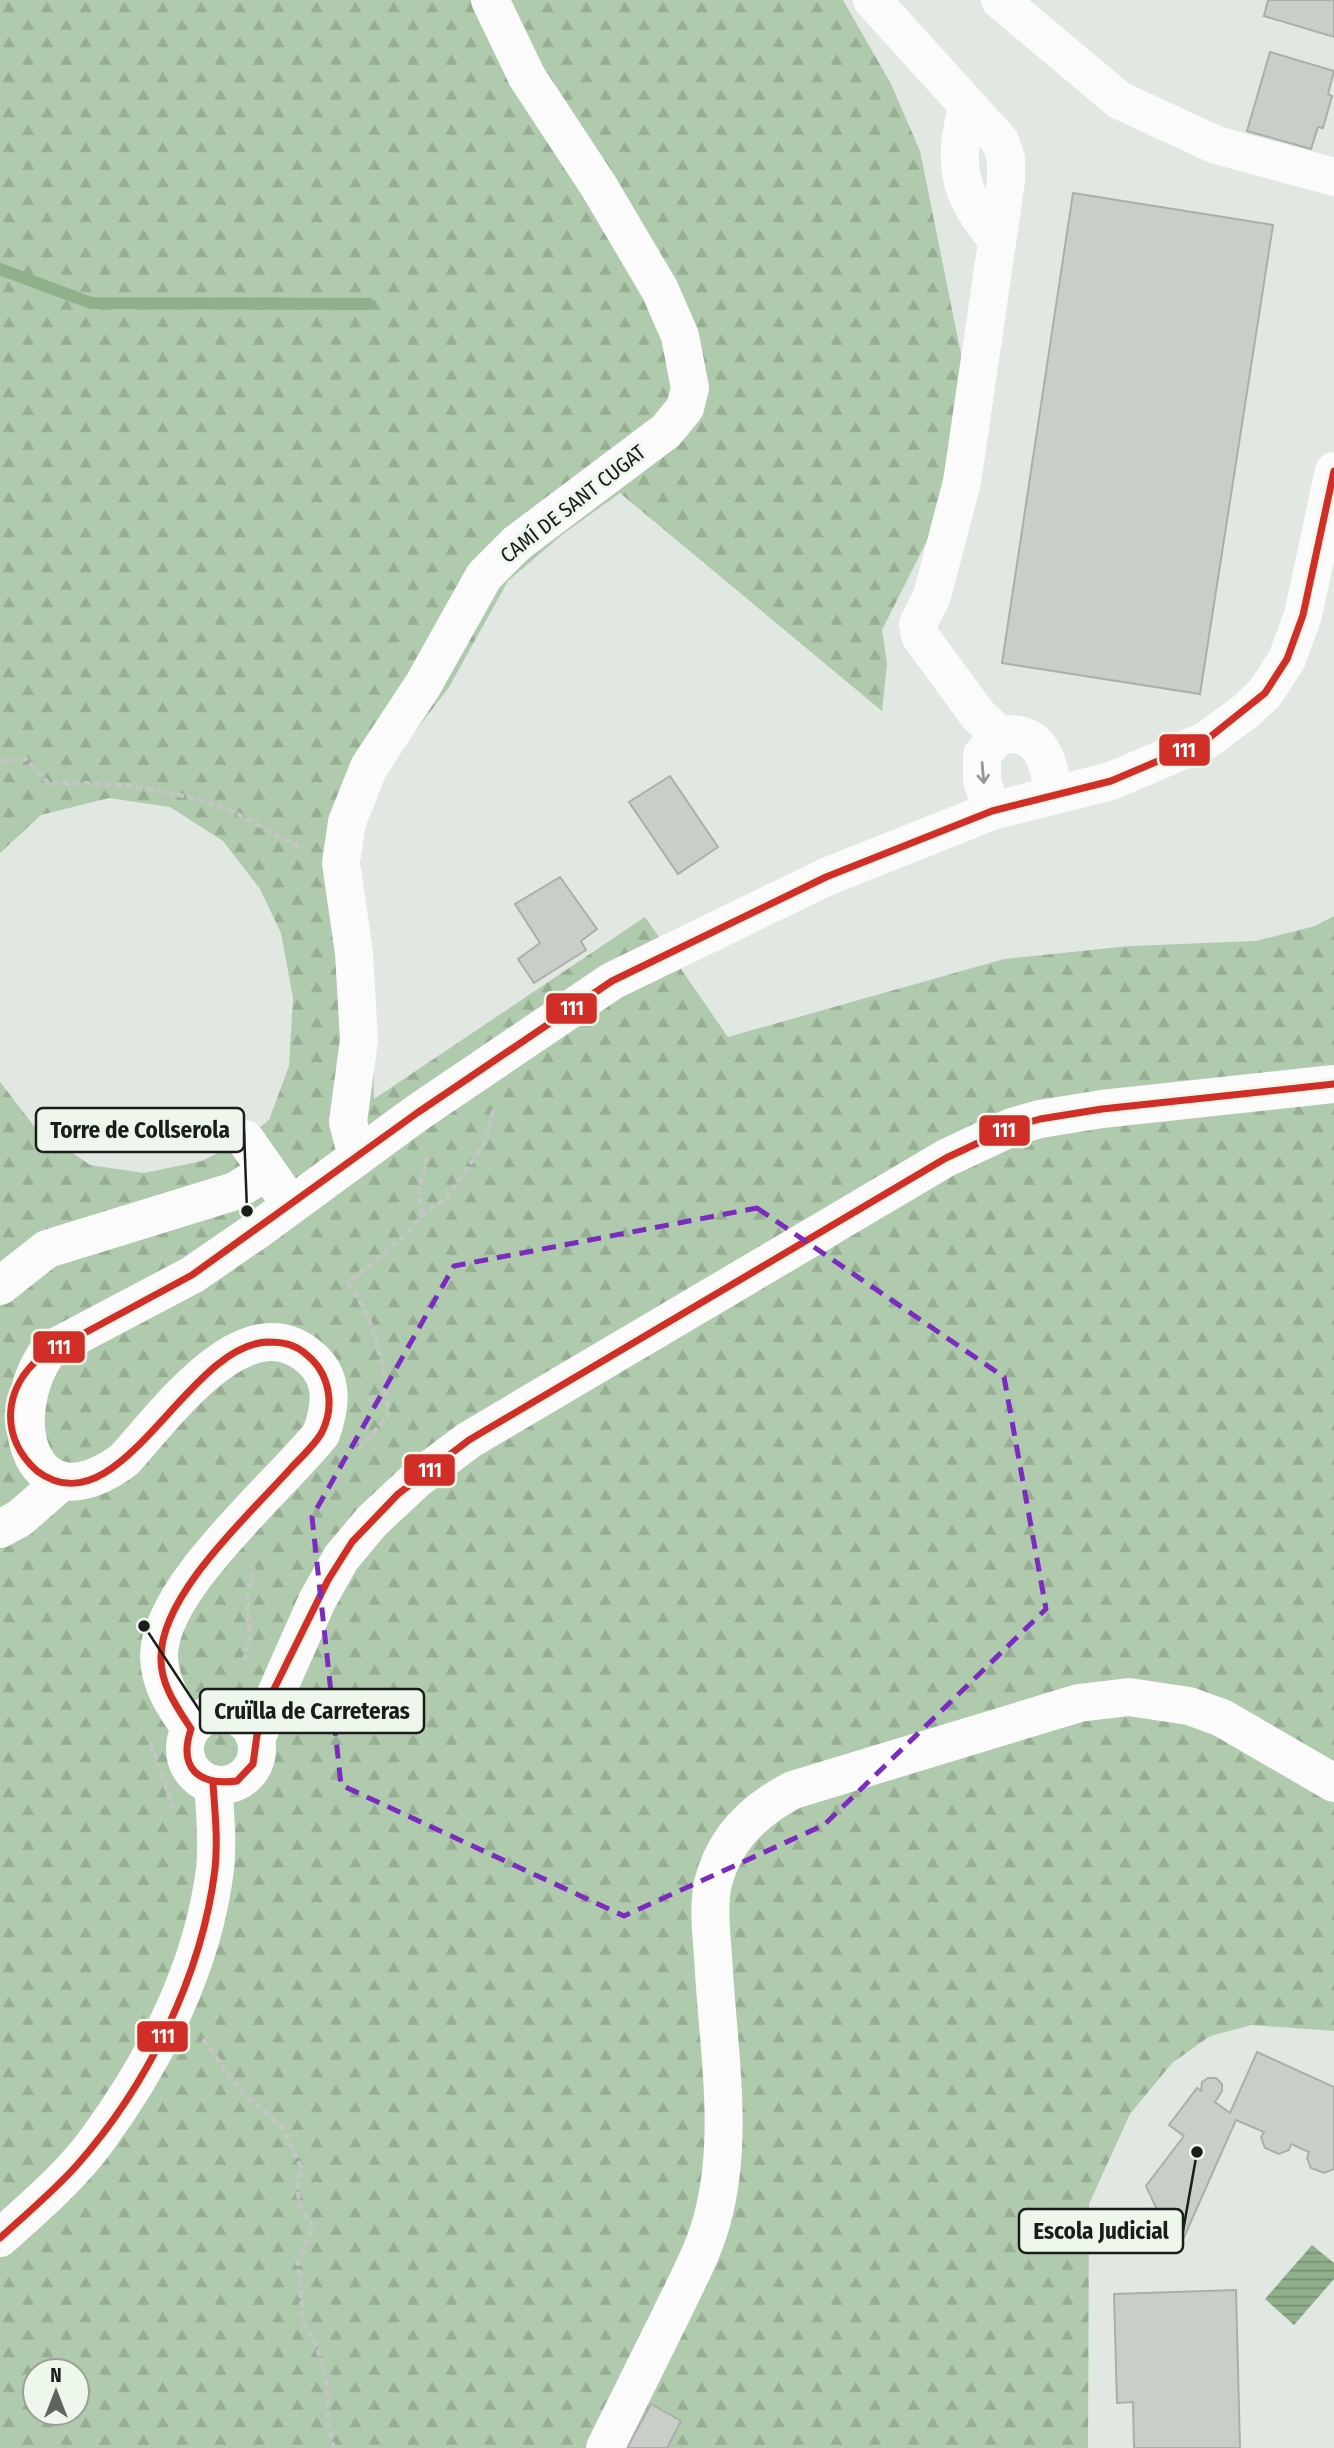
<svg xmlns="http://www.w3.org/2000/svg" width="1334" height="2448" font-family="'Fira Sans Condensed',sans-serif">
<defs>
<pattern id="forest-firs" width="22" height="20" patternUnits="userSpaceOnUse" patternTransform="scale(1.75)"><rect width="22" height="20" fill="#b0caad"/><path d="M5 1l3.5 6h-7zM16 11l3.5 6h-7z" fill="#97ad94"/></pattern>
<pattern id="water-rules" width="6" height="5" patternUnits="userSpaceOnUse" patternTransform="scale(1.75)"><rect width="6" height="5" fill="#90b08c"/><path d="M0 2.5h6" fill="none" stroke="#758f72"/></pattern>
</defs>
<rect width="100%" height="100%" fill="#e1e7e1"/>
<path fill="url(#forest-firs)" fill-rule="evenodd" d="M0,0H843L891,84L920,151L963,364L942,511L882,630L887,663L882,711L620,493L563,534L508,581L449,687L389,766L361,828L360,880L371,956L374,1099L645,917L728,1037L1004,959L1130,946L1256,941L1315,926L1334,916V2031L1252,2025L1210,2036L1172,2063L1130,2114L1089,2204L1088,2448H0V1082L34,1126L90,1165L144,1173L202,1161L245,1139L269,1120L289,1066L293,998L281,933L260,889L223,841L170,807L109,798L41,815L0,853ZM35,2371H77V2413H35Z"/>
<path fill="url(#water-rules)" d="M1312,2245L1334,2263V2279L1294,2325L1265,2299Z"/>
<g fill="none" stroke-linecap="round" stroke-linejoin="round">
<path stroke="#90b08c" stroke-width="12" d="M0,269L91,303L369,304"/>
</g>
<g fill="#cacec9" stroke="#abafaa" stroke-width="2">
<path d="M1268,0H1334V37L1264,16Z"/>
<path d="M1270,52L1334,71L1328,94L1332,96L1323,128L1318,127L1311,149L1247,131Z"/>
<path d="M1073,193L1273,225L1200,694L1002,663Z"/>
<path d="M670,776L718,847L678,874L629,802Z"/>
<path d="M560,877L597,929L581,941L586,950L534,983L518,959L540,943L515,904Z"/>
<path d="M1257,2052L1334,2087V2169L1324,2173L1311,2168L1307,2158L1309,2152L1291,2144L1289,2150L1279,2154L1265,2148L1261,2137L1264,2132L1236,2120L1177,2253L1146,2186L1184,2136L1169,2125L1197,2088L1201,2091L1202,2082L1208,2078H1216L1222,2084V2091L1215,2102L1230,2113Z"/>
<path d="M1236,2290L1240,2448H1134L1133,2402L1117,2403L1114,2294Z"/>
<path d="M651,2404L681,2421L667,2448H627Z"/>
</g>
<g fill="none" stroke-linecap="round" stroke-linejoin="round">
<g stroke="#c3c6c3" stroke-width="4.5" stroke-dasharray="7 3.5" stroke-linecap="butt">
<path d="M0,761L26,759L49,784C104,780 182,790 233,812C257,823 280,838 304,849"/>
<path d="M423,1214L418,1194L428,1154"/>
<path d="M366,1401L380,1398L386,1388"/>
<path d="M359,1449L388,1416C386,1369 376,1321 348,1283L407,1234L423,1214L446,1199L485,1142L494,1109"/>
<path d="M248,1661L245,1658L250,1635L247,1601L254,1567"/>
<path d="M151,1743L174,1811"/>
<path d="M203,2039L240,2091L281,2125L301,2167C294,2191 298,2207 313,2226L298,2263L303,2322L317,2347L327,2384L328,2424L334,2448"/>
</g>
<g stroke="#fafbfa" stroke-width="38">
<path d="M872,0L1000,141L1006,158V181L962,482L932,596L918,624L920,636L978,715L999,735"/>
<path d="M1000,0L1119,100L1216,145L1334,177"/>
<path d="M967,108C952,167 959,194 997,240"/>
<path d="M992,811L982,781V755L999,735C1043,729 1047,760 1055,795"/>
<path d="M245,1139L282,1192"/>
<path d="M357,1157L348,1122L359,1040L354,953L341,863L347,822L369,767L423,685L484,576L517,543L666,431L685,408L690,388L680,336L660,290L598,185L527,77L490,0"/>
<path d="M0,1286L47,1249L235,1191L267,1171"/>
<path d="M0,1529L20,1518L60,1483"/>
<circle cx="221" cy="1749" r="36"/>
<path d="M191,1729C175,1707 160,1686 159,1657C158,1588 278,1488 321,1434C330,1409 335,1381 313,1360C248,1297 165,1416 124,1460C32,1528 0,1420 48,1351L192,1275L259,1229L417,1113L612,981L826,877L992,811L1111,781L1205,741L1246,711L1265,693L1287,659L1303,615L1334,471"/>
<path d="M256,1739L317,1601L341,1558L372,1521L417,1479L469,1440L946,1158L1012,1127L1040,1119L1102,1109L1334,1084"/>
<path d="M0,2238C33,2208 71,2176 97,2140C155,2061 203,1967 215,1869C218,1841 215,1811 213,1784"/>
<path d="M605,2448C627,2404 649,2359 671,2315C687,2281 706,2248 714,2212C733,2135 719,2051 714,1973C713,1944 707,1912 713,1883C724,1839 754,1810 793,1790L1079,1703L1129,1697L1189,1706L1222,1718L1334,1783"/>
</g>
<g stroke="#edf7eb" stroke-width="12">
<g id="bus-1">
<path d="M1334,471L1303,615L1287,659L1265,693L1205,741L1111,781L992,811L826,877L612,981L417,1113L192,1275L42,1356C2,1388 0,1438 37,1471C120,1533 186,1344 268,1342C283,1342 295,1344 307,1355C330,1374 335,1406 322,1432C315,1445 301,1457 291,1468C250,1514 161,1594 161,1657C160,1684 177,1707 191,1729C178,1768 198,1786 237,1781L253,1764L257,1735L273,1691L328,1580L352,1542L398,1494L469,1440L946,1158L1012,1127L1040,1119L1102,1109L1334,1084"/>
<path d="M0,2238C26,2214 54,2191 77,2165C148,2085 202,1975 215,1869C218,1841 215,1812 213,1784"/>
</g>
</g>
<use href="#bus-1" stroke="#d02e26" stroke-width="7"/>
</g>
<defs><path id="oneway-shaft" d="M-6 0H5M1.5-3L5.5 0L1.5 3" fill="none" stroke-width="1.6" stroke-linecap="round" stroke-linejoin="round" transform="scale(1.75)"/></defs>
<use stroke="#959895" href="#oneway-shaft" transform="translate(983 773) rotate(85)"/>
<path fill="none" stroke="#7b2cbf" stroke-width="5" stroke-dasharray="14 9" stroke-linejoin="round" d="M757,1208L1004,1377L1046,1609L824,1825L624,1916L341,1785L312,1517L454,1266Z"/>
<g text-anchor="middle" stroke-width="6" stroke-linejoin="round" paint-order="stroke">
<g font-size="21" fill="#1a1e1a" stroke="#edf7eb">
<text transform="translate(573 504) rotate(-38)" y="7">CAMÍ DE SANT CUGAT</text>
</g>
</g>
<path fill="none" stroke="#1a1e1a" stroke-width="2.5" d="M247 1211L244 1130M144 1626L200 1711M1197 2152L1183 2231"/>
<g fill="#1a1e1a" stroke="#edf7eb" stroke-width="2.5">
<circle cx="247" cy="1211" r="7"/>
<circle cx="144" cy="1626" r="7"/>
<circle cx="1197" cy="2152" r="7"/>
</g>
<g fill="#edf7eb" stroke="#1a1e1a" stroke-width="2.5">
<rect x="36" y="1108" width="208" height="44" rx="7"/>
<rect x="200" y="1689" width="224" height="44" rx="7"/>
<rect x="1019" y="2209" width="164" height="44" rx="7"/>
</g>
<g font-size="23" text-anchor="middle" font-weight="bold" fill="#1a1e1a">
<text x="140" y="1138">Torre de Collserola</text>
<text x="312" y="1719">Cruïlla de Carreteras</text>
<text x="1101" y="2239">Escola Judicial</text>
</g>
<g stroke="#edf7eb" stroke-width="2.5">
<rect x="1158" y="733" width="53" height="34" rx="7" fill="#d02e26"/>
<rect x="545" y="992" width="53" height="33" rx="7" fill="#d02e26"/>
<rect x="978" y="1114" width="53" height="33" rx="7" fill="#d02e26"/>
<rect x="32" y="1330" width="54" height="34" rx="7" fill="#d02e26"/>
<rect x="403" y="1453" width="53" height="34" rx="7" fill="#d02e26"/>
<rect x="136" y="2020" width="53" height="33" rx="7" fill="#d02e26"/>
</g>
<g font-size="19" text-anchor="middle" font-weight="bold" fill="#fff">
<text x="1184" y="757">111</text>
<text x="572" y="1015">111</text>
<text x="1004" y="1137">111</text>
<text x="59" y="1354">111</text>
<text x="430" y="1477">111</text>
<text x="163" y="2043">111</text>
</g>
<g transform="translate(56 2392)"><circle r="33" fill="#edf7eb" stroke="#99a097" stroke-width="2"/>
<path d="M0-5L12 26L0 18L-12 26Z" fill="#606460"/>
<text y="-10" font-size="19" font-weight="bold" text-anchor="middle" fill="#1a1e1a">N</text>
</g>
</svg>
